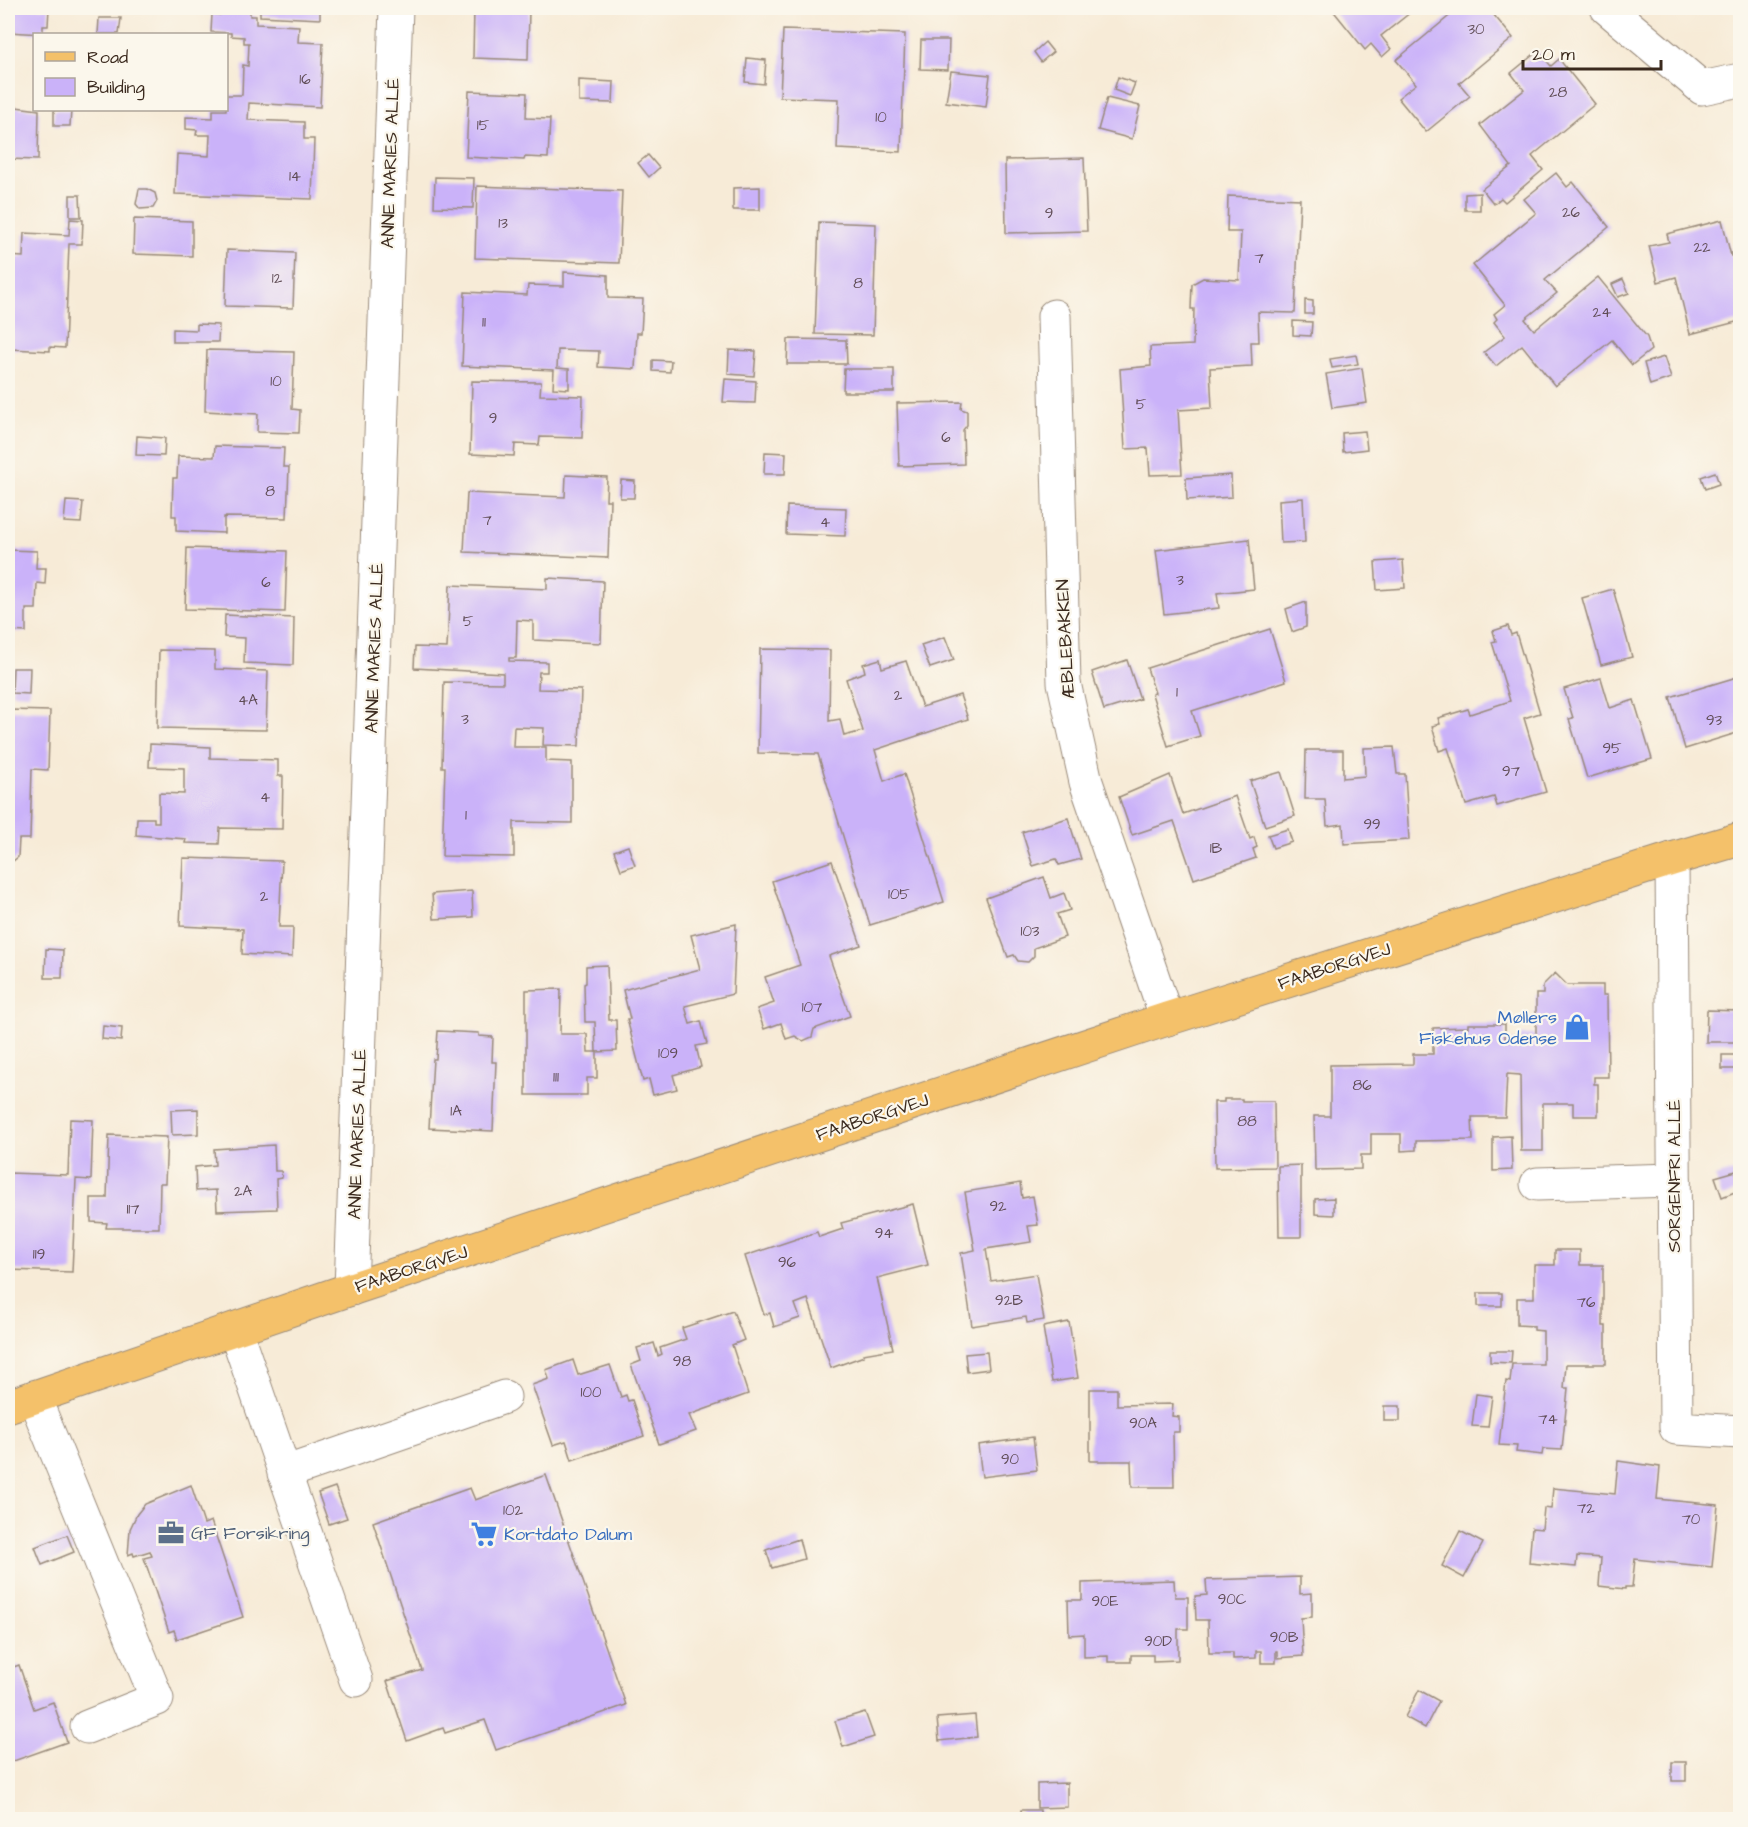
<svg xmlns="http://www.w3.org/2000/svg" width="1748" height="1827" font-family="'Architects Daughter',sans-serif">
<rect width="100%" height="100%" fill="#fbf7ec"/>
<filter id="ink" filterUnits="userSpaceOnUse"><feTurbulence type="fractalNoise" baseFrequency=".0167" numOctaves="2"/><feDisplacementMap in="SourceGraphic" scale="12" xChannelSelector="R" yChannelSelector="G"/><feConvolveMatrix kernelMatrix="1 2 1 2 8 2 1 2 1" color-interpolation-filters="sRGB"/></filter>
<filter id="wash" filterUnits="userSpaceOnUse"><feTurbulence type="fractalNoise" baseFrequency=".008" numOctaves="4" result="noise"/><feDisplacementMap in="SourceGraphic" scale="24" xChannelSelector="R" yChannelSelector="G"/><feGaussianBlur stdDeviation="1.35" result="paint"/><feColorMatrix in="noise" values="0 0 0 0 0 0 0 0 0 0 0 0 0 0 0 0 0 1.4 0 .05"/><feComposite in="paint" operator="in"/></filter>
<g filter="url(#wash)">
<rect width="100%" height="100%" fill="#f7ebd7"/>
<g id="blocks">
<g fill="#cab2f9">
<path d="M8,8H49L48,26H43V34L8,32Z"/>
<path d="M220,8H250V16H256V24L299,26L298,42L323,43L320,107L249,103L248,120L304,122V139H314L312,199L175,194L177,154L209,156L210,135H196L197,130L186,129V117L213,118V110H226V95H242L243,65L248,66L249,43H244V37L231,36V33L211,32L212,14L220,15Z"/>
<path d="M260,8H320V19L260,16Z"/>
<path d="M474,8H529L528,60L473,58Z"/>
<path d="M1331,8H1407L1411,12L1381,36L1391,49L1382,57L1371,44L1365,50Z"/>
<path d="M1459,8H1488L1513,38L1459,83L1470,96L1426,132L1398,98L1416,84L1396,60Z"/>
<path d="M99,18H121L119,34H98Z"/>
<path d="M783,30L905,34L901,152L837,149L839,99L780,97Z"/>
<path d="M921,40H949L948,70L920,69Z"/>
<path d="M1045,42L1053,52L1041,62L1034,52Z"/>
<path d="M1538,51L1551,66L1559,59L1595,104L1532,156L1543,170L1505,202L1501,198L1494,204L1482,189L1511,166L1480,125L1524,90L1511,73Z"/>
<path d="M747,58L766,60L764,84L745,82Z"/>
<path d="M951,71L990,75L986,107L946,102Z"/>
<path d="M1118,77L1135,83L1130,96L1114,90Z"/>
<path d="M579,80L614,82L613,103L579,102Z"/>
<path d="M469,91L527,93L526,118L550,119L548,158L525,157L524,160L466,157Z"/>
<path d="M1107,98L1140,106L1132,139L1098,130Z"/>
<path d="M8,106L39,110L38,160L8,159Z"/>
<path d="M54,110H71L70,126H54Z"/>
<path d="M648,155L659,168L649,177L638,163Z"/>
<path d="M1084,158L1087,231L1006,233L1005,160Z"/>
<path d="M1556,173L1567,187L1573,182L1609,227L1545,280L1557,293L1525,319L1534,330L1598,277L1647,337L1651,350L1632,365L1612,340L1555,386L1522,345L1496,366L1484,352L1505,336L1494,322L1497,319L1494,314L1505,305L1473,265L1536,213L1524,199Z"/>
<path d="M435,177L474,178L473,208L434,207Z"/>
<path d="M477,186L622,191L619,263L475,258Z"/>
<path d="M760,187V210H733V188Z"/>
<path d="M139,189H147L155,193L157,201L153,208L140,209L136,204Z"/>
<path d="M1480,193V210H1465V194Z"/>
<path d="M70,195H80L81,217H70Z"/>
<path d="M1228,196L1300,199L1295,313L1258,312L1259,342H1251L1252,366L1210,368L1212,408L1178,410L1182,474L1150,475L1148,448L1125,449L1120,369L1151,366L1150,347L1193,345L1194,309H1191L1192,284L1203,278L1239,280L1241,232H1227Z"/>
<path d="M70,219L83,220L82,244H69L65,348L50,347V351L11,349L12,304H8V256L23,257L24,233L69,235Z"/>
<path d="M134,219L192,221V256L133,254Z"/>
<path d="M1722,220L1731,256L1740,254V321L1690,334L1676,277L1658,282L1649,246L1669,242L1667,234Z"/>
<path d="M819,222L876,224L873,335L815,334Z"/>
<path d="M227,250L295,253L293,308L225,306Z"/>
<path d="M564,272L608,275V298L643,299L641,333H637L635,369L598,367L599,351L558,350L557,368L569,369V389L553,388L554,370L462,366L465,292L527,295L528,285L564,286Z"/>
<path d="M1623,279L1629,293L1618,297L1612,284Z"/>
<path d="M1305,300L1313,301V314H1305Z"/>
<path d="M1293,321L1312,322L1311,336L1293,335Z"/>
<path d="M197,324L219,325L218,342H173V329L197,330Z"/>
<path d="M788,339L846,340L847,364H787Z"/>
<path d="M207,350L294,352L292,409L300,410L299,433L257,432L258,414L205,411Z"/>
<path d="M729,350L756,351L754,376L728,374Z"/>
<path d="M1356,355L1358,364L1332,368L1330,359Z"/>
<path d="M1664,357L1671,378L1650,385L1644,363Z"/>
<path d="M653,360L671,361L670,372L653,371Z"/>
<path d="M1362,368L1367,403L1332,408L1326,374Z"/>
<path d="M844,369H894V392H843Z"/>
<path d="M725,379L756,381L755,403L723,402Z"/>
<path d="M472,381L541,382L540,395L583,396L582,438L540,437L539,445L515,444L514,456L470,454Z"/>
<path d="M962,402L961,409L967,411V425L963,430L964,464L899,466L897,403Z"/>
<path d="M1365,431L1367,449L1343,452L1342,433Z"/>
<path d="M137,436L165,438L164,456L136,455Z"/>
<path d="M215,446L284,448L283,467H289L287,518L224,517V533L176,531V516H172L173,478H177L178,456L214,457Z"/>
<path d="M765,452L786,453L785,474H764Z"/>
<path d="M1715,472L1719,484L1705,489L1701,477Z"/>
<path d="M566,475L607,477L606,500H610L608,558L464,552L467,493L565,497Z"/>
<path d="M1231,475L1232,497L1187,500L1186,478Z"/>
<path d="M621,480L635,481L634,498H620Z"/>
<path d="M1303,498L1305,542L1281,543L1279,500Z"/>
<path d="M66,501L83,502L81,523L64,522Z"/>
<path d="M787,506L846,508L845,536L786,534Z"/>
<path d="M1249,539L1254,589L1217,593L1219,608L1164,614L1156,550Z"/>
<path d="M187,548L287,551L285,612L185,609Z"/>
<path d="M8,550L37,551L36,568H46L45,584L37,583L36,609H26V632L8,631Z"/>
<path d="M1403,560L1405,588L1377,590L1375,562Z"/>
<path d="M547,578L603,581L601,643L533,640V621L517,620L516,658H509V661L547,662V672H539L538,689L581,690L579,746L543,745L544,728L514,727L513,747H546V761L572,762V823L514,822V857L442,856L445,767H442L444,682L503,683V673L414,668L415,647L447,648L450,585L547,589Z"/>
<path d="M1613,589L1632,657L1601,665L1582,598Z"/>
<path d="M1306,602V627L1292,632L1286,609Z"/>
<path d="M225,615L294,618L293,665L244,663L245,638L224,637Z"/>
<path d="M1508,626L1511,635L1516,633L1540,713L1524,718L1546,792L1497,806L1494,797L1466,805L1448,748L1439,751L1432,726L1440,724L1438,718L1468,709L1470,714L1510,701L1492,642L1496,641L1493,631Z"/>
<path d="M1270,629L1286,681L1192,711L1200,736L1168,746L1152,694L1155,693L1147,668Z"/>
<path d="M945,637L954,660L930,668L921,645Z"/>
<path d="M760,649L830,650L829,721L840,719L844,736L863,731L846,679L865,672L863,664L880,659L882,668L906,661L922,707L960,695L968,719L875,750L884,781L904,774L944,902L870,925L818,754L758,753Z"/>
<path d="M159,650L215,651V669L268,671L266,730L157,728Z"/>
<path d="M1127,660L1140,699L1104,710L1092,672Z"/>
<path d="M13,668H30L29,694L12,693Z"/>
<path d="M1737,677L1740,687V732L1685,749L1670,697Z"/>
<path d="M1601,678L1610,708L1634,700L1652,759L1587,778L1569,719L1573,718L1564,689Z"/>
<path d="M8,710L50,711L48,770L32,769L30,839H19L18,857L8,865Z"/>
<path d="M150,744L210,747V758L278,760V776H283L282,829L220,828L219,844L185,843L186,839L136,835L137,818H154V822H159V793L184,794V768L149,767Z"/>
<path d="M1394,747L1397,774H1405L1409,840L1344,844L1343,824L1327,826L1325,799H1305L1306,750H1343V778L1365,776L1364,748Z"/>
<path d="M1281,772L1295,816L1265,826L1250,781Z"/>
<path d="M1170,775L1183,814L1235,796L1250,839L1254,837L1257,847L1253,849L1256,858L1194,879L1174,821L1132,835L1119,797Z"/>
<path d="M1068,818L1081,859L1059,865L1056,859L1033,866L1022,832Z"/>
<path d="M1288,829L1292,842L1273,848L1268,835Z"/>
<path d="M628,846L635,865L621,870L614,851Z"/>
<path d="M183,858L282,861L279,927H293L292,957L242,954L243,929L180,926Z"/>
<path d="M832,861L861,945L829,956L850,1016L814,1029L812,1037L803,1041L795,1036L786,1039L781,1023L764,1029L757,1009L774,1003L765,977L800,965L772,881Z"/>
<path d="M1044,877L1051,898L1064,893L1070,910L1057,914L1065,937L1034,948V956L1028,962L1018,961L1014,955L1008,957L986,898Z"/>
<path d="M472,891L473,917L434,919L432,894Z"/>
<path d="M736,924L733,994L685,1006L690,1024L701,1021L707,1044L696,1046L701,1067L673,1075L677,1089L653,1095L649,1079L643,1081L627,1019H630L623,990L700,969L691,935Z"/>
<path d="M46,949L63,950L62,978H45Z"/>
<path d="M607,965L609,1020H616L617,1051L596,1052L595,1022H585L584,984L586,983V966Z"/>
<path d="M1555,973L1567,985H1603V995H1607L1608,1077H1594V1084H1598V1116H1573V1103H1543V1151H1521L1520,1075L1507,1074L1505,1117H1472L1473,1140L1416,1141V1150L1401,1151V1134H1371V1155H1361V1169L1315,1170L1314,1116H1330V1065L1413,1064V1054H1433V1028L1468,1027V1024H1505V1039H1507V1041L1520,1042V1035H1536V994H1543V985Z"/>
<path d="M561,989L560,1034H587L588,1052H597V1078H587V1095H526V990Z"/>
<path d="M1707,1010L1740,1011V1042H1706Z"/>
<path d="M103,1026L122,1028L121,1041L102,1039Z"/>
<path d="M438,1031L479,1033V1036L493,1037L492,1062H496L493,1131L429,1128L433,1059H436Z"/>
<path d="M1722,1055H1737L1738,1069H1722Z"/>
<path d="M1224,1099H1242V1101H1274L1275,1167L1215,1168L1214,1102H1224Z"/>
<path d="M198,1109V1134L172,1135L171,1110Z"/>
<path d="M70,1119L93,1120L91,1180L76,1179L72,1272L8,1270L9,1173L68,1175Z"/>
<path d="M109,1135L167,1137L165,1183H160L159,1228H106L107,1223L91,1222V1198H107Z"/>
<path d="M1511,1136L1512,1170L1493,1171V1137Z"/>
<path d="M274,1145L275,1171H281L282,1178L276,1179L277,1209L217,1211L216,1190L196,1191L195,1167L215,1165L214,1149Z"/>
<path d="M1301,1165V1237H1279L1278,1166Z"/>
<path d="M1736,1171L1740,1190L1722,1197L1715,1177Z"/>
<path d="M1020,1183L1022,1198L1033,1196L1038,1225L1028,1226L1031,1242L986,1249L991,1281L1036,1274L1044,1320L1027,1323L1026,1317L972,1326L961,1253L975,1250L965,1192Z"/>
<path d="M1334,1198V1215L1315,1214V1199Z"/>
<path d="M913,1204L928,1265L877,1278L893,1349L863,1354L864,1356L831,1368L808,1299L795,1304L800,1318L774,1327L770,1313L764,1315L745,1256L817,1232L819,1237L843,1229L841,1223Z"/>
<path d="M1555,1250H1580V1265H1603V1326H1606V1364H1566L1564,1388H1568L1562,1450L1543,1449L1542,1455L1516,1452L1517,1446L1499,1445L1506,1381L1510,1382L1512,1364H1543V1331L1534,1330V1326L1517,1325V1298H1534V1265H1555Z"/>
<rect x="1737" y="1258" width="3" height="102"/>
<rect x="1478" y="1293" width="24" height="13"/>
<path d="M733,1311L744,1340L732,1345L748,1394L689,1415L696,1431L659,1444L631,1365L641,1361L637,1348L654,1343L658,1356L662,1354L660,1348L686,1339L682,1328Z"/>
<path d="M1069,1322L1078,1378L1052,1382L1043,1327Z"/>
<path d="M1490,1351H1512L1511,1363L1490,1362Z"/>
<path d="M987,1352L989,1369L967,1372L965,1354Z"/>
<path d="M573,1360L578,1375L610,1365L621,1397L626,1395L628,1401L632,1400L644,1436L572,1460L566,1441L553,1445L532,1385L549,1379L546,1370Z"/>
<path d="M1090,1389H1117V1405L1173,1404L1172,1416L1179,1417V1432H1173L1174,1487H1132L1131,1461H1090Z"/>
<path d="M1476,1394L1492,1396L1488,1427L1472,1426Z"/>
<rect x="1384" y="1406" width="16" height="15"/>
<path d="M1033,1437L1037,1470L982,1477L978,1445Z"/>
<path d="M1618,1461L1660,1467L1657,1499L1718,1505L1712,1567L1635,1559L1632,1587H1625V1589L1599,1586L1601,1558L1577,1556L1576,1567L1529,1563L1532,1528L1542,1529L1544,1508L1551,1509L1553,1488L1615,1494Z"/>
<path d="M546,1475L626,1705L496,1750L485,1720L445,1733L443,1728L407,1741L387,1681L422,1670L373,1522L470,1488L475,1500Z"/>
<path d="M191,1485L204,1524L211,1521L243,1617L177,1639L174,1630L169,1632L144,1558L152,1556L150,1551L134,1556L133,1553L128,1555L130,1529L137,1514L145,1504Z"/>
<path d="M335,1487L347,1518L329,1524L318,1493Z"/>
<path d="M1460,1531L1483,1543L1464,1578L1442,1566Z"/>
<path d="M67,1535L74,1552L42,1565L35,1547Z"/>
<path d="M799,1539L804,1559L772,1568L766,1550Z"/>
<path d="M1300,1577V1594L1312,1593V1617L1301,1618L1303,1656L1278,1658V1651H1276V1663H1261V1651H1256V1658L1233,1659V1653H1209L1208,1620H1196L1195,1596L1207,1595L1206,1580Z"/>
<path d="M1174,1580L1175,1597H1188V1629H1178V1660L1153,1661V1655H1131V1662H1108V1656L1084,1657V1634L1069,1635L1068,1600H1082V1583Z"/>
<path d="M19,1665L34,1709L53,1702L67,1742L8,1763V1669Z"/>
<path d="M1419,1690L1439,1701L1425,1728L1405,1717Z"/>
<path d="M865,1712L874,1737L843,1747L835,1721Z"/>
<path d="M975,1715L977,1737L939,1741L937,1718Z"/>
<rect x="1672" y="1762" width="14" height="19"/>
<path d="M1067,1783V1807L1037,1808V1784Z"/>
<rect x="1021" y="1810" width="19" height="10"/>
</g>
</g>
</g>
<g filter="url(#ink)">
<use href="#blocks" fill-opacity="0" stroke="#998a7a" stroke-width="1.5"/>
<g fill="none" stroke-linecap="round" stroke-linejoin="round">
<g stroke="#998a7a" stroke-width="35">
<g id="minor">
<path d="M1607,8L1702,88L1740,80"/>
<path d="M1054,316L1064,683L1086,782L1167,1019"/>
<path d="M1672,859L1676,1428L1740,1432"/>
<path d="M1537,1184L1674,1180"/>
<path d="M351,1289L396,8"/>
<path d="M235,1329L356,1680"/>
<path d="M34,1397L157,1699L87,1727"/>
<path d="M284,1473L504,1397"/>
</g>
</g>
<g stroke="#998a7a" stroke-width="35">
<path id="major" d="M8,1406L351,1289L1167,1019L1672,859L1740,839"/>
</g>
<use href="#minor" stroke="#fff" stroke-width="33"/>
<use href="#major" stroke="#f4c16a" stroke-width="33"/>
</g>
</g>
<defs>
<g id="shop-bare" transform="scale(2.07)"><path d="M-5-2.5h2.3a2.7 3.5 0 0 1 5.4 0H5L5.5 6h-11ZM-1.5-2.5h3a1.5 2.3 0 0 0-3 0Z" fill="#3f7fe0" stroke="#fbf7ec" stroke-width="2.5" paint-order="stroke"/></g>
<g id="office-bare" transform="scale(2.07)"><path d="M-6-3h4V-5.5h4V-3h4V5H-6ZM-1-4.5V-3h2v-1.5ZM-6 0V1H6V0Z" fill="#5c6f8a" stroke="#fbf7ec" stroke-width="2.5" paint-order="stroke"/></g>
<g id="supermarket-bare" transform="scale(2.07)"><path d="M-6-5.5h2.5l.6 2H6L4.5 2H-2.5L-4.4-4H-6ZM-1.5 3.2a1.3 1.3 0 1 0 .1 0ZM3 3.2a1.3 1.3 0 1 0 .1 0Z" fill="#3f7fe0" stroke="#fbf7ec" stroke-width="2.5" paint-order="stroke"/></g>
</defs>
<g fill-rule="evenodd">
<use href="#shop-bare" x="1577" y="1027"/>
<use href="#office-bare" x="171" y="1533"/>
<use href="#supermarket-bare" x="484" y="1534"/>
</g>
<g text-anchor="middle" stroke-width="4.5" stroke-linejoin="round" paint-order="stroke">
<g font-size="15" fill="#5f4c55">
<text x="1476" y="34">30</text>
<text x="305" y="84">16</text>
<text x="1558" y="97">28</text>
<text x="881" y="122">10</text>
<text x="483" y="130">15</text>
<text x="295" y="181">14</text>
<text x="1571" y="217">26</text>
<text x="1049" y="218">9</text>
<text x="503" y="228">13</text>
<text x="1702" y="252">22</text>
<text x="1259" y="263">7</text>
<text x="277" y="283">12</text>
<text x="858" y="288">8</text>
<text x="1602" y="317">24</text>
<text x="484" y="327">11</text>
<text x="276" y="386">10</text>
<text x="1141" y="409">5</text>
<text x="493" y="423">9</text>
<text x="946" y="442">6</text>
<text x="270" y="496">8</text>
<text x="487" y="525">7</text>
<text x="825" y="527">4</text>
<text x="1180" y="585">3</text>
<text x="266" y="587">6</text>
<text x="468" y="626">5</text>
<text x="1177" y="697">1</text>
<text x="898" y="700">2</text>
<text x="248" y="705">4A</text>
<text x="465" y="724">3</text>
<text x="1714" y="725">93</text>
<text x="1612" y="753">95</text>
<text x="1511" y="776">97</text>
<text x="265" y="802">4</text>
<text x="466" y="820">1</text>
<text x="1372" y="829">99</text>
<text x="1216" y="853">1B</text>
<text x="899" y="899">105</text>
<text x="264" y="901">2</text>
<text x="1030" y="936">103</text>
<text x="812" y="1012">107</text>
<text x="668" y="1058">109</text>
<text x="556" y="1082">111</text>
<text x="1362" y="1090">86</text>
<text x="456" y="1116">1A</text>
<text x="1247" y="1126">88</text>
<text x="243" y="1196">2A</text>
<text x="998" y="1211">92</text>
<text x="133" y="1214">117</text>
<text x="884" y="1238">94</text>
<text x="39" y="1259">119</text>
<text x="787" y="1267">96</text>
<text x="1009" y="1305">92B</text>
<text x="1586" y="1307">76</text>
<text x="682" y="1366">98</text>
<text x="591" y="1397">100</text>
<text x="1548" y="1424">74</text>
<text x="1143" y="1428">90A</text>
<text x="1010" y="1464">90</text>
<text x="1586" y="1513">72</text>
<text x="513" y="1515">102</text>
<text x="1691" y="1524">70</text>
<text x="1232" y="1604">90C</text>
<text x="1105" y="1606">90E</text>
<text x="1284" y="1642">90B</text>
<text x="1158" y="1646">90D</text>
</g>
<g font-size="18" fill="#3b2a1e" stroke="#fbf7ec">
<text transform="translate(390 163) rotate(-88)" y="6">ANNE MARIES ALLÉ</text>
<text transform="translate(1065 639) rotate(-93)" y="6">ÆBLEBAKKEN</text>
<text transform="translate(374 648) rotate(-88)" y="6">ANNE MARIES ALLÉ</text>
<text transform="translate(1334 966) rotate(-18)" y="6">FAABORGVEJ</text>
<text transform="translate(872 1117) rotate(-18)" y="6">FAABORGVEJ</text>
<text transform="translate(357 1134) rotate(-88)" y="6">ANNE MARIES ALLÉ</text>
<text transform="translate(1674 1176) rotate(-90)" y="6">SORGENFRI ALLÉ</text>
<text transform="translate(411 1269) rotate(-18)" y="6">FAABORGVEJ</text>
</g>
<g font-size="18" fill="#366cbe" stroke="#fbf7ec" text-anchor="end">
<text x="1557" y="1023">Møllers<tspan x="1557" dy="21">Fiskehus Odense</tspan></text>
<text x="504" y="1540" text-anchor="start">Kortdato Dalum</text>
</g>
<g font-size="18" fill="#4e5e75" stroke="#fbf7ec" text-anchor="start">
<text x="191" y="1539">GF Forsikring</text>
</g>
</g>
<rect width="1748" height="1827" fill="none" stroke="#fbf7ec" stroke-width="30"/>
<rect x="33" y="33" width="195" height="78" fill="#fbf7ec" stroke="#aea59a" stroke-width="1.5"/>
<rect x="45" y="52" width="30" height="9" fill="#f4c16a" stroke="#aea59a" stroke-width="1.5"/>
<text x="87" y="63" font-size="18" fill="#3b2a1e">Road</text>
<rect x="45" y="78" width="30" height="18" fill="#cab2f9" stroke="#aea59a" stroke-width="1.5"/>
<text x="87" y="93" font-size="18" fill="#3b2a1e">Building</text>
<path d="M1523 60v9h138v-9" fill="none" stroke="#3b2a1e" stroke-width="3"/>
<text x="1532" y="60" font-size="18" fill="#3b2a1e" stroke="#fbf7ec" stroke-width="4.5" paint-order="stroke">20 m</text>
</svg>
